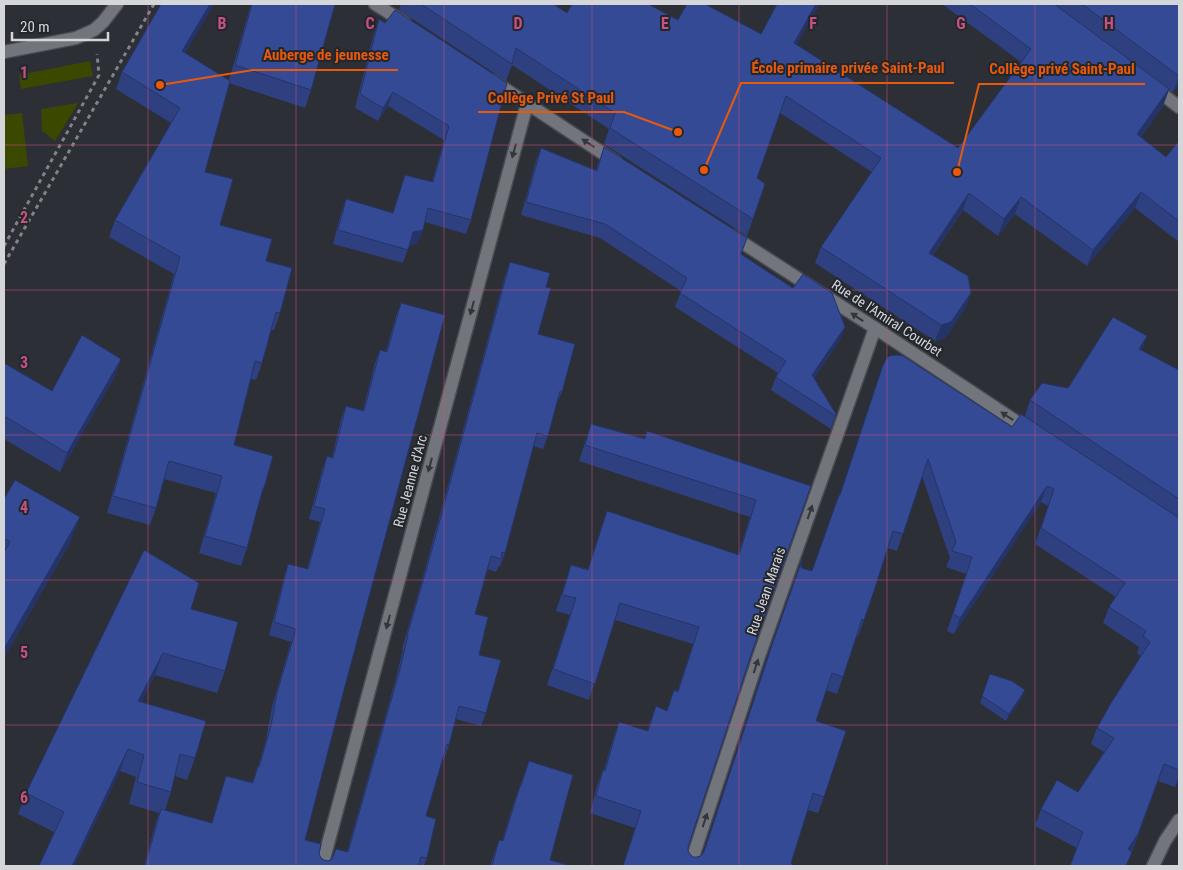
<svg xmlns="http://www.w3.org/2000/svg" width="1183" height="870" font-family="'Roboto Condensed',sans-serif">
<rect width="100%" height="100%" fill="#2d2f36"/>
<g fill="#3b4800">
<path d="M90,61L93,76L21,89L19,75Z"/>
<path d="M78,103L55,141L42,131L41,109Z"/>
<path d="M22,113L28,166L4,169V115Z"/>
</g>
<g fill="none" stroke-linecap="round" stroke-linejoin="round">
<g stroke="#4a4c52" stroke-width="15">
<g id="minor">
<path d="M375,4L405,23"/>
<path d="M4,52L76,38L94,30L103,22L117,4"/>
<path d="M493,81L616,162"/>
<path d="M1154,88L1179,107"/>
<path d="M732,236L875,328L1029,430"/>
<path d="M322,866L527,104"/>
<path d="M690,866L758,659L875,328"/>
<path d="M1153,866L1165,841L1179,820"/>
</g>
</g>
<g stroke="#818388" stroke-width="3" stroke-dasharray="4 4" stroke-linecap="butt">
<path d="M4,246L99,75L97,54"/>
<path d="M4,264L154,4"/>
</g>
<use href="#minor" stroke="#72757c" stroke-width="12"/>
</g>
<g fill="#2e4080">
<path d="M161,4H214L185,53L229,80L251,4H335L311,90L305,108L229,83L205,172L220,225L266,261L280,313L274,330H271L262,363L256,380L251,379L234,445L264,488L259,502L247,548L241,566L199,553L216,493L164,479L156,508L150,525L107,513L174,274L109,237L115,220L171,123L116,89L122,72Z"/>
<path d="M401,4H553L567,13L678,20L761,34L819,4L796,45L958,148L1021,62L942,4H1179V84L1173,92L1169,90L1163,106L1141,137L1166,157L1179,141V242L1135,208L1087,266L1015,214L998,236L963,210L933,255L965,309L945,338L935,341L815,263L821,247L872,172L780,113L757,178L765,184L747,236L604,144L609,129L512,65L506,81L399,10Z"/>
<path d="M379,19L385,23L507,83L471,220L466,234L425,222L418,243L409,246L403,263L333,244L341,213L346,199L392,213L432,182L444,140L388,106L378,121L355,108L374,33Z"/>
<path d="M604,147L741,254L845,327L840,340L814,378L836,414L831,429L771,390L776,377L778,373L675,307L681,291L600,238L521,215L536,161L541,148L596,170Z"/>
<path d="M510,262L546,287L538,334L562,392L556,405L548,436L543,449L533,446L505,553L500,566H499L496,572L487,569L475,614L479,655L486,713L481,726L456,719L449,745L444,759L443,758L426,816L427,858L424,866H144L156,822L159,813L129,804L136,777L120,771L74,866H39L54,832L18,814L26,793L191,609L225,671L217,693L155,675L141,702L195,758L187,780L175,776L171,792L165,810L212,823L226,776L252,782L258,767L266,740L272,707L291,642L269,635L284,577L288,564L307,569L320,522L309,519L322,470L327,456L332,457L341,419L346,406L363,410L375,363L380,350L386,351L396,316L401,303L345,686L305,840L319,854L321,858L324,860L328,861L347,852L395,682L403,650L402,649L423,577L505,276Z"/>
<path d="M1147,336L1141,350L1179,370V780L1175,787L1158,781L1132,852L1077,848L1035,826L1041,809L1078,792L1104,752L1091,744L1097,728L1141,656L1137,653L1139,647L1103,623L1109,607L1116,597L1035,544L1048,506L1041,502L954,634L947,631L966,574L946,567L950,558L922,476L897,551L888,548L864,620L858,636H857L837,694L826,690L816,721L824,797L818,813L808,810L791,863L793,866H623L635,828L590,813L597,786L603,770H604L613,739L619,722L647,731L656,706L667,711L674,690L677,692L693,644L615,620L589,700L547,685L570,615L556,611L571,565L588,569L607,511L738,555L750,517L579,461L591,424L644,438L647,431L811,486L756,640L688,847V851L690,854L693,857H697L701,856L703,854L766,662L802,560L801,568L812,571L840,495L882,368L1012,427L1025,416L1030,400L1068,388Z"/>
<path d="M121,359L114,378L60,472L4,439V363L52,391Z"/>
<path d="M4,499L70,543L4,658Z"/>
<path d="M990,674L1022,698L1006,721L980,703Z"/>
<path d="M529,761L550,860L571,866H490L499,840L502,841L514,802Z"/>
</g>
<g fill="#253468">
<path d="M210,4H214L176,69L182,51Z"/>
<path d="M816,4H819L788,60L794,43Z"/>
<path d="M1179,76V84L1173,92Z"/>
<path d="M1169,89L1163,106L1131,150L1137,134Z"/>
<path d="M393,92L388,106L378,121L383,108Z"/>
<path d="M1141,192L1135,208L1087,266L1093,250Z"/>
<path d="M969,193L963,210L923,269L929,253Z"/>
<path d="M1021,197L1015,214L998,236L1004,219Z"/>
<path d="M423,230L418,243L408,246L413,232Z"/>
<path d="M971,293L965,309L945,338L935,341L941,325Z"/>
<path d="M845,327L840,340L807,388L812,375Z"/>
<path d="M1147,336L1141,352L1139,349Z"/>
<path d="M121,359L114,378L60,472L67,453Z"/>
<path d="M1047,486L1041,502L954,634L960,618Z"/>
<path d="M80,517L70,543L4,658V649Z"/>
<path d="M163,653L155,675L130,723L138,701Z"/>
<path d="M1025,690L1022,698L1006,721L1009,714Z"/>
<path d="M128,749L120,771L74,866H72Z"/>
<path d="M1179,775V780L1175,787Z"/>
<path d="M1158,781L1132,850L1122,866L1128,849Z"/>
</g>
<g fill="#354a95" stroke="#253468">
<path d="M161,4H210L182,51L230,81L205,172L233,179L220,225L272,239L266,261L292,268L280,313L276,312L262,363L255,361L234,445L273,456L264,488H263L247,548L205,536L222,476L169,461L156,508L113,496L180,257L115,220L180,108L122,72Z"/>
<path d="M252,4H335L311,90L235,65Z"/>
<path d="M421,4H553L567,13L572,4H648L678,20L687,4H705L761,34L777,4H816L794,43L958,148L1031,49L970,4H1054L1169,89L1137,134L1166,157L1179,141V221L1141,192L1093,250L1021,197L1004,219L969,193L929,253L968,276L971,293L951,322L941,325L821,247L881,158L786,96L757,178L765,184L753,219L610,128L615,113L516,48L512,64Z"/>
<path d="M1082,4H1179V76Z"/>
<path d="M395,10L507,83L471,220L428,208L423,230L413,232L408,250L338,230L346,199L393,213L405,175L433,182L449,126L393,92L383,108L360,94L379,19L385,23Z"/>
<path d="M604,147L747,238L741,254L768,272L793,288L803,274L832,293L845,327L812,375L836,414V416L776,377L786,361L680,293L687,278L605,224L526,202L541,148L597,171Z"/>
<path d="M510,262L550,273L546,287L551,288L538,334L575,344L562,392L560,391L548,436L537,433L505,553L502,552L501,559L491,556L475,614L488,617L479,655L501,660L486,713L459,706L449,745L447,744L426,816L436,819L427,858L421,857L418,866H145L161,809L212,823L226,776L253,783L258,766L259,767L271,726L277,693L296,629L274,622L288,564L308,569L325,509L314,506L327,456L333,458L346,406L364,411L380,350L387,352L401,303L445,315L345,686L305,840L321,844L319,854L321,858L324,860L328,861L332,859L336,849L348,852L400,669L408,636H407L428,564Z"/>
<path d="M1113,317L1147,336L1139,349L1179,370V499L1030,400L1042,383L1068,388Z"/>
<path d="M82,335L121,359L67,453L4,416V363L52,391Z"/>
<path d="M897,355L903,356L1012,427L1021,414L1179,518V770L1164,764L1138,834L1128,849L1132,852L1126,866H1070L1083,832L1041,809L1057,780L1078,792L1114,738L1097,728L1111,703L1150,642L1143,636L1146,631L1109,607L1125,583L1041,528L1054,489L1047,486L960,618L953,614L972,557L952,551L956,542L928,459L903,534L893,531L874,591L864,620L862,619L843,677L832,673L816,721L846,731L824,797L813,793L791,863L793,866H623L641,811L596,796L603,770L605,771L619,722L648,731L656,706L667,711L674,690L678,692L699,627L620,603L595,684L553,669L576,598L562,595L571,565L588,570L607,511L739,555L756,500L585,445L591,424L645,439L647,431L811,486L756,640L688,847V851L690,854L693,857H697L701,856L704,852L772,645L802,560L801,568L812,571L839,495H840L882,368L885,361L889,356Z"/>
<path d="M15,480L80,517L4,649V552L10,542L4,538V499Z"/>
<path d="M144,550L199,583L191,609L238,622L225,671L163,653L138,701L206,721L195,758L180,754L171,792L137,782L144,755L128,749L72,866H39L64,812L26,793Z"/>
<path d="M990,674L1012,681L1025,690L1009,714L982,696Z"/>
<path d="M529,761L573,775L550,860L571,866H492L499,840L503,841L520,786H521Z"/>
</g>
<defs><path id="oneway-solid" d="M-6-.8H1V-3.2L6.5 0L1 3.2V.8H-6Z" transform="scale(1.25)"/></defs>
<g fill="#33363c">
<use href="#oneway-solid" transform="translate(588 143) rotate(-147)"/>
<use href="#oneway-solid" transform="translate(514 151) rotate(105)"/>
<use href="#oneway-solid" transform="translate(472 308) rotate(105)"/>
<use href="#oneway-solid" transform="translate(857 317) rotate(-147)"/>
<use href="#oneway-solid" transform="translate(1007 416) rotate(-147)"/>
<use href="#oneway-solid" transform="translate(430 465) rotate(105)"/>
<use href="#oneway-solid" transform="translate(810 512) rotate(-71)"/>
<use href="#oneway-solid" transform="translate(388 622) rotate(105)"/>
<use href="#oneway-solid" transform="translate(756 666) rotate(-72)"/>
<use href="#oneway-solid" transform="translate(705 820) rotate(-72)"/>
</g>
<path fill="none" stroke="#c75181" stroke-width="1" stroke-opacity="0.55" d="M148,4V866M296,4V866M444,4V866M592,4V866M739,4V866M887,4V866M1035,4V866M4,145H1179M4,290H1179M4,435H1179M4,580H1179M4,725H1179"/>
<g text-anchor="middle" stroke-width="4" stroke-linejoin="round" paint-order="stroke">
<g font-size="14" fill="#d4d6da" stroke="#23262c">
<text transform="translate(887 318) rotate(33)" y="5">Rue de l'Amiral Courbet</text>
<text transform="translate(410 481) rotate(-75)" y="5">Rue Jeanne d'Arc</text>
<text transform="translate(766 591) rotate(-71)" y="5">Rue Jean Marais</text>
</g>
</g>
<g font-size="16" text-anchor="middle" font-weight="bold" fill="#c75181" stroke="#23262c" stroke-width="4" stroke-linejoin="round" paint-order="stroke">
<text x="222" y="29">B</text>
<text x="370" y="29">C</text>
<text x="518" y="29">D</text>
<text x="665" y="29">E</text>
<text x="813" y="29">F</text>
<text x="961" y="29">G</text>
<text x="1109" y="29">H</text>
<text x="24" y="78">1</text>
<text x="24" y="223">2</text>
<text x="24" y="368">3</text>
<text x="24" y="513">4</text>
<text x="24" y="658">5</text>
<text x="24" y="803">6</text>
</g>
<path fill="none" stroke="#e8590c" stroke-width="2" d="M160 85L253 70H398M704 170L741 83H954M957 172L979 84H1145M678 132L624 112H478"/>
<g fill="#e8590c" stroke="#23262c" stroke-width="2">
<circle cx="160" cy="85" r="5"/>
<circle cx="704" cy="170" r="5"/>
<circle cx="957" cy="172" r="5"/>
<circle cx="678" cy="132" r="5"/>
</g>
<g font-size="15" text-anchor="middle" font-weight="bold" fill="#e8590c" stroke="#23262c" stroke-width="4" stroke-linejoin="round" paint-order="stroke">
<text x="326" y="60">Auberge de jeunesse</text>
<text x="848" y="73">École primaire privée Saint-Paul</text>
<text x="1062" y="74">Collège privé Saint-Paul</text>
<text x="551" y="103">Collège Privé St Paul</text>
</g>
<rect width="1183" height="870" fill="none" stroke="#d4d6da" stroke-width="10"/>
<path d="M12 32v8h96v-8" fill="none" stroke="#d4d6da" stroke-width="2.5"/>
<text x="20" y="32" font-size="15" fill="#d4d6da" stroke="#23262c" stroke-width="4" paint-order="stroke">20 m</text>
</svg>
